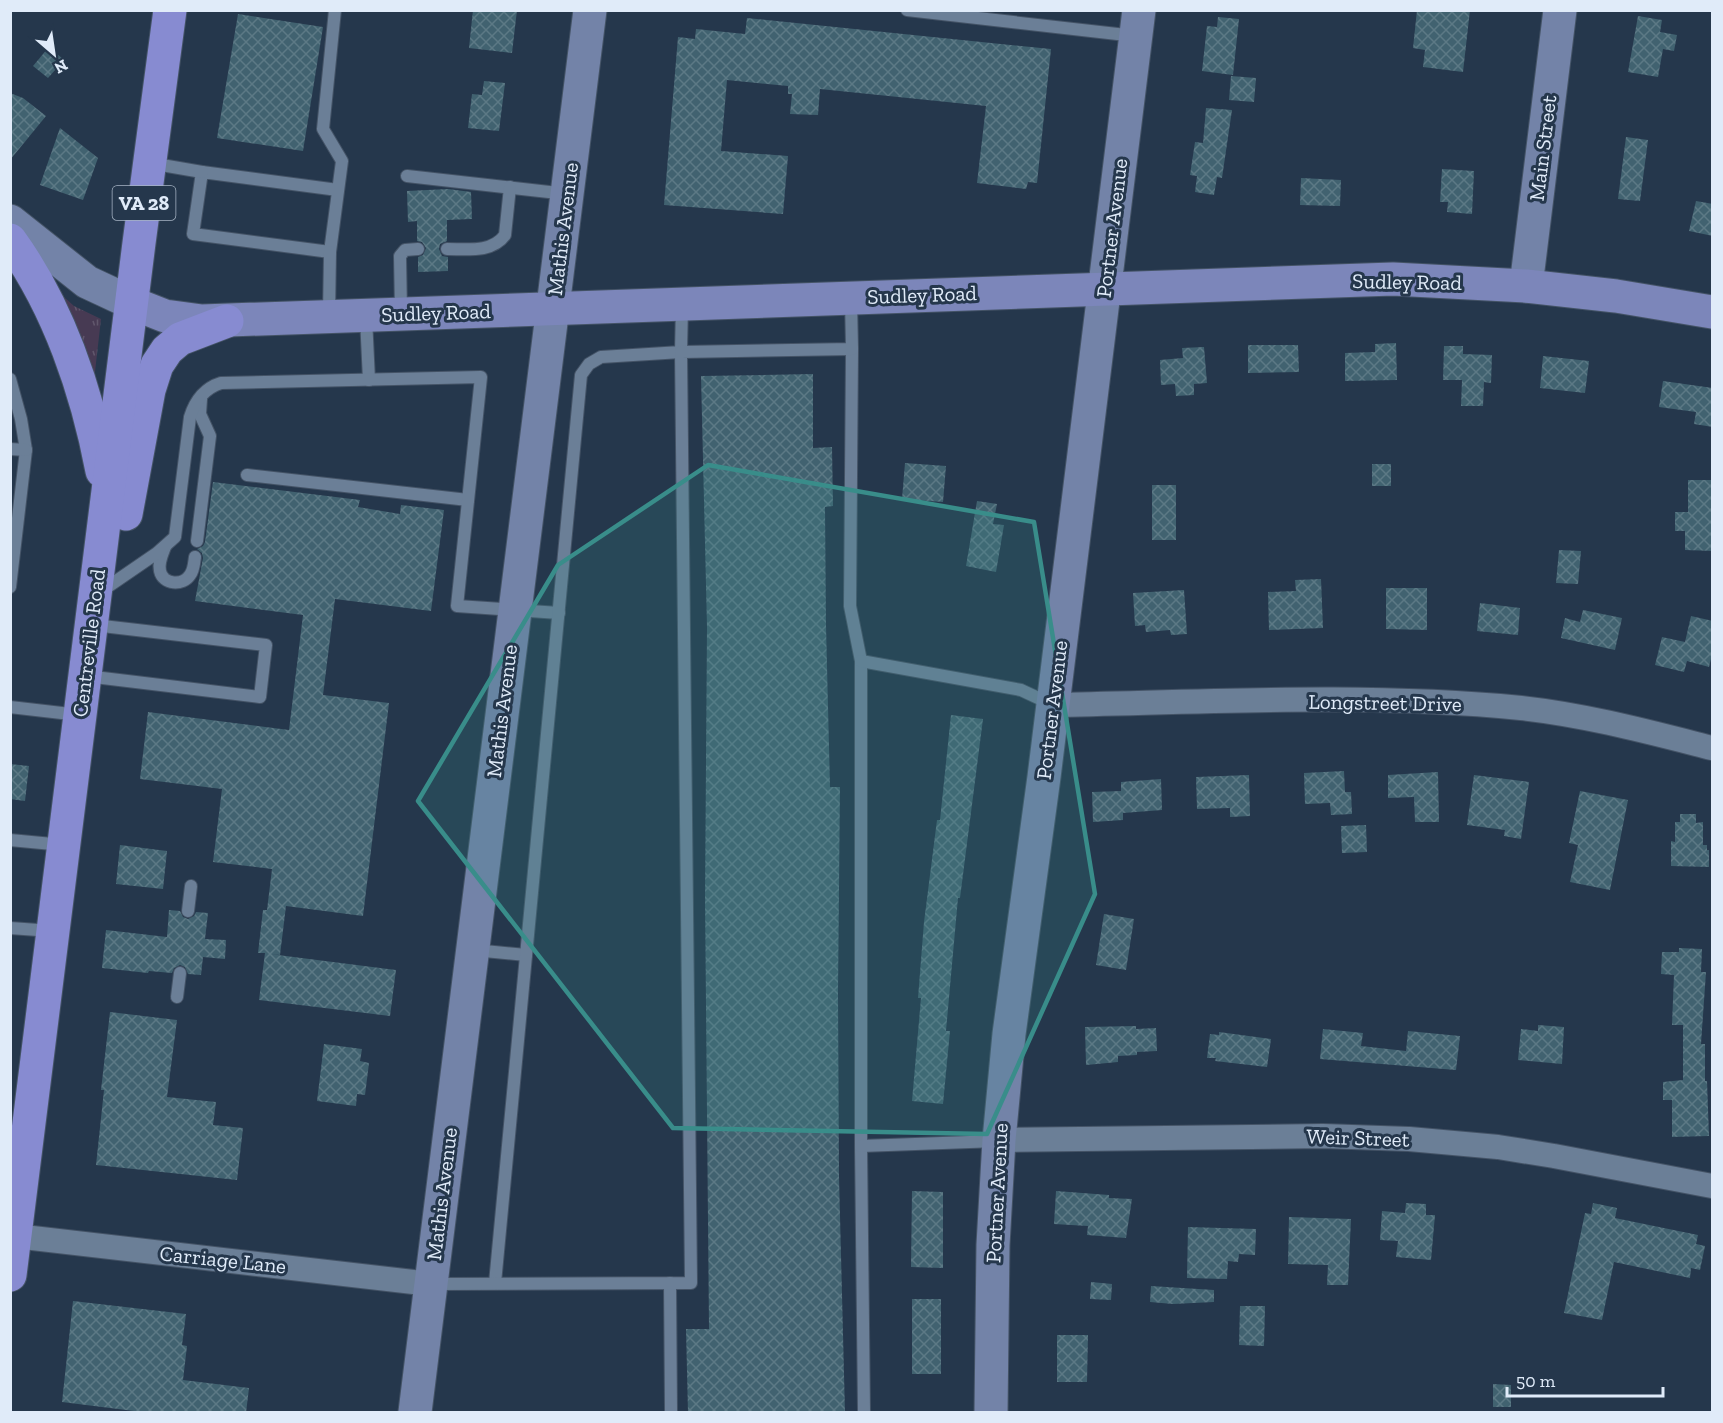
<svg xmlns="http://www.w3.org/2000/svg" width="1723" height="1423" font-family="'Zilla Slab',serif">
<defs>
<pattern id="grass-tufts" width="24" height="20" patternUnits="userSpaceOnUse" patternTransform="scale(1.5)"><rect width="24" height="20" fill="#473a53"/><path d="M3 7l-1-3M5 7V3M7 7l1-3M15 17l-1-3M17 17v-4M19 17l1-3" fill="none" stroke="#61576c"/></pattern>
<pattern id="building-cross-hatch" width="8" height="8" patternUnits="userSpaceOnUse" patternTransform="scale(1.5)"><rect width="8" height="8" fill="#416270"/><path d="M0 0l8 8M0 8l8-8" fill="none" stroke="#5c7985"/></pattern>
</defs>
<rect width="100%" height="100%" fill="#25374c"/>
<path fill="url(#grass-tufts)" d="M55,289L74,306L101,319L92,398Z"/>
<g fill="url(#building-cross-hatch)">
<path d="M473,10H517L512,53L469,48Z"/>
<path d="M1417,10H1470L1463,72L1423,67L1425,50L1413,48Z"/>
<path d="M238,14L323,27L303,151L217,138Z"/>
<path d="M1638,16L1662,20L1660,32L1677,35L1674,51L1663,49L1658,77L1628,72Z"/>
<path d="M1218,17L1239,19L1233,75L1202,71L1207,26L1217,27Z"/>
<path d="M747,18L1051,49L1037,183L1028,182L1026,189L977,183L986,106L820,89L818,115L790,114L792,94H788V86L727,80L721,151L788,156L783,214L664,205L678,37L695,39L696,29L745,34Z"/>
<path d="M49,47L64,60L48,78L33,66Z"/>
<path d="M1231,76L1256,78L1254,102L1229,100Z"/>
<path d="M484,81L505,83L499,131L468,128L472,94L482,95Z"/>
<path d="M10,93L23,98L46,116L10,160Z"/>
<path d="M1206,108L1232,110L1222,178L1217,177L1214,195L1195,192L1197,176L1190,175L1195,142L1203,143Z"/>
<path d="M60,128L98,158L83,200L40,185Z"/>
<path d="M1626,137L1648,140L1640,201L1618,199Z"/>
<path d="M1442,169L1474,171L1472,214L1447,212L1448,202H1440Z"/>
<path d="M1301,178L1341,180L1340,206L1300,205Z"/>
<path d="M448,189L471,192L472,219L447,220V241L440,244L439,249L442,256L448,257V271L418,272V257L423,255L426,248L422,242L417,241V221L408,222L407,191Z"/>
<path d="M1696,201L1713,204V236L1689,231Z"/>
<path d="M1396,343L1397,380L1345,381V353L1375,352V344Z"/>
<path d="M1248,345H1298L1299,372L1248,373Z"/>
<path d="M1444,346H1463V354L1492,355L1491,383L1484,382L1483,406H1461L1462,380H1443Z"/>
<path d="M1204,347L1207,383L1194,384V395L1176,396L1175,384L1161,385L1160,360L1183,358L1182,348Z"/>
<path d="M1543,356L1589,361L1585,393L1540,388Z"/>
<path d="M813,374V448L832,447L833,506L825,507L826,625L830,787H840L838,992L839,1176L845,1413H688L686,1329H709L705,898L707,627L701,376Z"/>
<path d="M1663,381L1713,388V427L1694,424L1696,412L1659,407Z"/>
<path d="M905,463L946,466L943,502L902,499Z"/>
<rect x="1372" y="464" width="19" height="22"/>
<path d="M1688,480H1713V551L1685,550V531H1675V512H1688Z"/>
<path d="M213,482L360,500L358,507L400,514L401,505L444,510L431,611L335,599L323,695L389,703L363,916L286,906L280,955L270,954L396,970L390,1016L259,1000L265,953H258L263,910H267L272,869L213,862L222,789L140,779L148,712L289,730L303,615L195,601L203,558L202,553L197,549L203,546L205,542Z"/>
<rect x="1152" y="485" width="24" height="55"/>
<path d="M977,501L997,504L993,524L1004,525L996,572L966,566Z"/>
<path d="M1559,550L1581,551L1578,584L1556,583Z"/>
<path d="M1321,579L1323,628L1269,630L1268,592L1296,591L1295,580Z"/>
<path d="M1386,588H1427V630L1386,629Z"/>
<path d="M1184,590L1187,634L1171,635L1170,630L1146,632L1145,625L1135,626L1133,593Z"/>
<path d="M1480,603L1520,608L1518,635L1477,631Z"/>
<path d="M1583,610L1622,618L1615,650L1561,638L1565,618L1580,622Z"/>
<path d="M1691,616L1713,621V651L1709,667L1687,661L1684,672L1655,665L1662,637L1685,642Z"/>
<path d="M951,715L983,719L960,898H958L946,1031H950L943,1104L912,1101L921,998H918L924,922L937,820H940Z"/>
<path d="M10,764L29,766L25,801L10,799Z"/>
<path d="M1344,771L1345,792H1351L1352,814L1331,815L1330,803L1305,804L1304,773Z"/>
<path d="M1438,772L1439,822H1415L1414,797L1388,798V775Z"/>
<path d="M1249,775L1250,816L1230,817V808L1197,809L1196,777Z"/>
<path d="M1474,775L1529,782L1521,839L1504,836L1505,830L1467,825Z"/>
<path d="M1161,779L1162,810L1123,813V820L1093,822L1092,792L1121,791V782Z"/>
<path d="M1580,791L1628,800L1610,890L1570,882L1578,845L1569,843Z"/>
<path d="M1680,814H1696V823L1703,822V845H1707V850H1709V867L1671,866V841L1675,842V822H1680Z"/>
<path d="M1366,825L1367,852L1342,853L1341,826Z"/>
<path d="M120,845L167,851L163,889L116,884Z"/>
<path d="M169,910L180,911L183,917L188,919L194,916L196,912L208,913L205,939L226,940L225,959L203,957L201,975L188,974L185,967L180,965L174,968L172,973L149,971L148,973L102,968L106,930L167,937Z"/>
<path d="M1104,914L1134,919L1126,970L1096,965Z"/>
<path d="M1679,948L1702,949L1701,972H1706L1701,1044H1705V1081H1707L1709,1136L1672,1137V1100H1663V1082L1683,1080V1025H1672L1674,975L1661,974L1662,952H1679Z"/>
<path d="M110,1012L177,1020L167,1097L216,1102L213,1125L243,1128L237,1180L96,1165L104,1090H101Z"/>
<path d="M1538,1025L1564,1027L1562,1064L1518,1060L1521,1029L1538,1031Z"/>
<path d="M1136,1026V1029L1156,1028L1157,1051L1137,1052V1055L1118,1056V1062L1086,1065L1085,1027Z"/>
<path d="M1323,1029L1363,1033L1361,1046L1406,1051L1408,1031L1460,1036L1456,1070L1320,1059Z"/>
<path d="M1219,1032L1271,1039L1267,1067L1215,1061L1216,1058H1207L1210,1034L1219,1035Z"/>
<path d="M324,1044L362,1049L360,1061L369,1063L365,1095L357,1094L356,1106L317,1101Z"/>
<path d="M912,1191L943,1192V1268L911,1267Z"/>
<path d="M1056,1191L1109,1195V1198L1132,1199L1126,1238L1087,1235L1088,1226L1054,1224Z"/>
<path d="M1406,1203L1426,1204V1215H1435L1431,1260L1396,1257L1398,1241L1380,1240L1382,1211L1405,1213Z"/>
<path d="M1593,1203L1617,1208L1615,1218L1698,1235L1696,1244L1705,1246L1700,1270L1691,1268L1690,1278L1614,1262L1602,1320L1564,1313L1585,1213L1591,1214Z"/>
<path d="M1289,1217L1351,1219L1348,1285H1327L1328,1265L1288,1264Z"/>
<path d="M1188,1227L1256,1229L1255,1255L1239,1254L1238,1262L1228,1261L1227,1279L1187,1278Z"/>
<path d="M1091,1282L1112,1284L1111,1300L1090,1299Z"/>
<path d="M1151,1286L1214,1290V1302L1173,1304L1150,1302Z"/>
<rect x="912" y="1299" width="29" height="75"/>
<path d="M73,1301L186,1314L182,1345L187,1346L183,1380L249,1388L246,1413H150L62,1402Z"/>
<path d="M1240,1306H1265L1264,1346L1239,1345Z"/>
<path d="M1057,1335H1088L1087,1382H1057Z"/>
<path d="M1493,1384L1511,1385V1407H1493Z"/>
</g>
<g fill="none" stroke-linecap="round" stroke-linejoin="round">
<g stroke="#445366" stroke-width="14">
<g id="lane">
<path d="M335,10L323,129L342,161L330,252L193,234L202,172L338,190"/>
<path d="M907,10L1135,36"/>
<path d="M150,163L202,172"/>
<path d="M407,176L567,194"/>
<path d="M447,249C467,249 492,253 505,235L510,187"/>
<path d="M401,312L400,256L405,250L418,249"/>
<path d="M329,314L330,252"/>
<path d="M366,318L369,380"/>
<path d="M852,349L850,606L861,661V1146L864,1412"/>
<path d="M10,379L21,419L26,450L10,587"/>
<path d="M10,449L26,450"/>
<path d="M247,475L468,500"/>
<path d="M197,541L210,436L200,414L201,399"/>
<path d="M165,547C162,555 158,563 160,571C163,585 183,586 190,575C194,570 194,563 195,557"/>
<path d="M103,594L106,588L157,553L175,537L190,417C195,401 205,388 221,383L481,377L457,606L559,613"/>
<path d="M861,661L1021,690L1051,704"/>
<path d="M86,676L260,697L266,645L94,625"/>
<path d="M10,707L79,715"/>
<path d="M10,840L63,845"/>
<path d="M188,911L191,886"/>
<path d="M10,928L52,931"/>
<path d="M474,950L526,955"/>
<path d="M177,997L180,973"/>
<path d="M861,1146L997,1141"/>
<path d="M495,1283L581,375L589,364L601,357L681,352L682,305"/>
<path d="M670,1283L671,1412"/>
<path d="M432,1284L691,1283L681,352L852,349L851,300"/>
</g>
</g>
<g stroke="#445366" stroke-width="26">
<g id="street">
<path d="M1052,705C1208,702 1365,693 1521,708C1586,715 1649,732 1712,748"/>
<path d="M999,1140L1323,1136L1409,1139L1498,1147L1554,1156L1712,1186"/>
<path d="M15,1236L431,1284"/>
</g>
</g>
<g stroke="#445366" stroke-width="35">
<g id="secondary">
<path d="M10,221L87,282L132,303"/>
<path d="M1526,286L1560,10"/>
<path d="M415,1412L590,10"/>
<path d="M991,1412L993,1245L999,1140L1009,1034L1044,777L1139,10"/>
</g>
</g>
<g stroke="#445366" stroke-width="35">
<path id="primary" d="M132,303L165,316L202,321L1393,279L1526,286L1616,296L1712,312"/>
</g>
<g stroke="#445366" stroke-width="35">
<g id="highway">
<path d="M10,240C58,306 87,391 102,471"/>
<path d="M126,514L149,390L157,365L167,350L180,339L227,321"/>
<path d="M10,1275L139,243L170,10"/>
</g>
</g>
<use href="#lane" stroke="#6b7f97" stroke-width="12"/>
<use href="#street" stroke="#6b7f97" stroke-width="24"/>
<use href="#secondary" stroke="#7383a8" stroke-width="33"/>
<use href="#primary" stroke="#7c86ba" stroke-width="33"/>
<use href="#highway" stroke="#878bd1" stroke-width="33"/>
</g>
<path fill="#398d8a" fill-opacity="0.2" stroke="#398d8a" stroke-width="4.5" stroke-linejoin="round" d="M708,465L1034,522L1095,894L987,1134L673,1128L418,801L558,565Z"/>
<g text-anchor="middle" stroke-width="6" stroke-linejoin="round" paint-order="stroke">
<rect fill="#25374c" stroke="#a8b5c5" stroke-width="1.5" x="112.5" y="186" width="63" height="34" rx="4.5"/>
<g font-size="20" font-weight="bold" fill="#e0ebf9">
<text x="144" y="210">VA 28</text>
</g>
<g font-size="21" fill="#e0ebf9" stroke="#25374c">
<text transform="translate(1543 148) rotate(-83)" y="7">Main Street</text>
<text transform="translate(1112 228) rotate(-83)" y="7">Portner Avenue</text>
<text transform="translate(563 229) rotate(-83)" y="7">Mathis Avenue</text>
<text transform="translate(1407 282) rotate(1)" y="7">Sudley Road</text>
<text transform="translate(922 295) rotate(-2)" y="7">Sudley Road</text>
<text transform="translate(436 313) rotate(-2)" y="7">Sudley Road</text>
<text transform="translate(89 643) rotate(-83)" y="7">Centreville Road</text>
<text transform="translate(1385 703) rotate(1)" y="7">Longstreet Drive</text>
<text transform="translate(1052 710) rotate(-83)" y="7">Portner Avenue</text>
<text transform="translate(502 711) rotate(-83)" y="7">Mathis Avenue</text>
<text transform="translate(1358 1138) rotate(2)" y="7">Weir Street</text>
<text transform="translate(997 1193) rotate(-87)" y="7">Portner Avenue</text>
<text transform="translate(442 1194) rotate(-83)" y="7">Mathis Avenue</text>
<text transform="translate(223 1260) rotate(6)" y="7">Carriage Lane</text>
</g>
</g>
<rect width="1723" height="1423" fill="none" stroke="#e0ebf9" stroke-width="24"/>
<g transform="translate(54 54) rotate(151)" stroke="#25374c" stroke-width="4.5" paint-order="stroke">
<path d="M0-4.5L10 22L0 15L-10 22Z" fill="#e0ebf9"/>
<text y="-9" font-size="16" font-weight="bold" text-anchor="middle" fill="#e0ebf9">N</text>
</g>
<path d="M1507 1387v9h156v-9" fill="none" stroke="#e0ebf9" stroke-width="3"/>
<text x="1516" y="1387" font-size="18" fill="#e0ebf9" stroke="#25374c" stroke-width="4.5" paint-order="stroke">50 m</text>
</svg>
